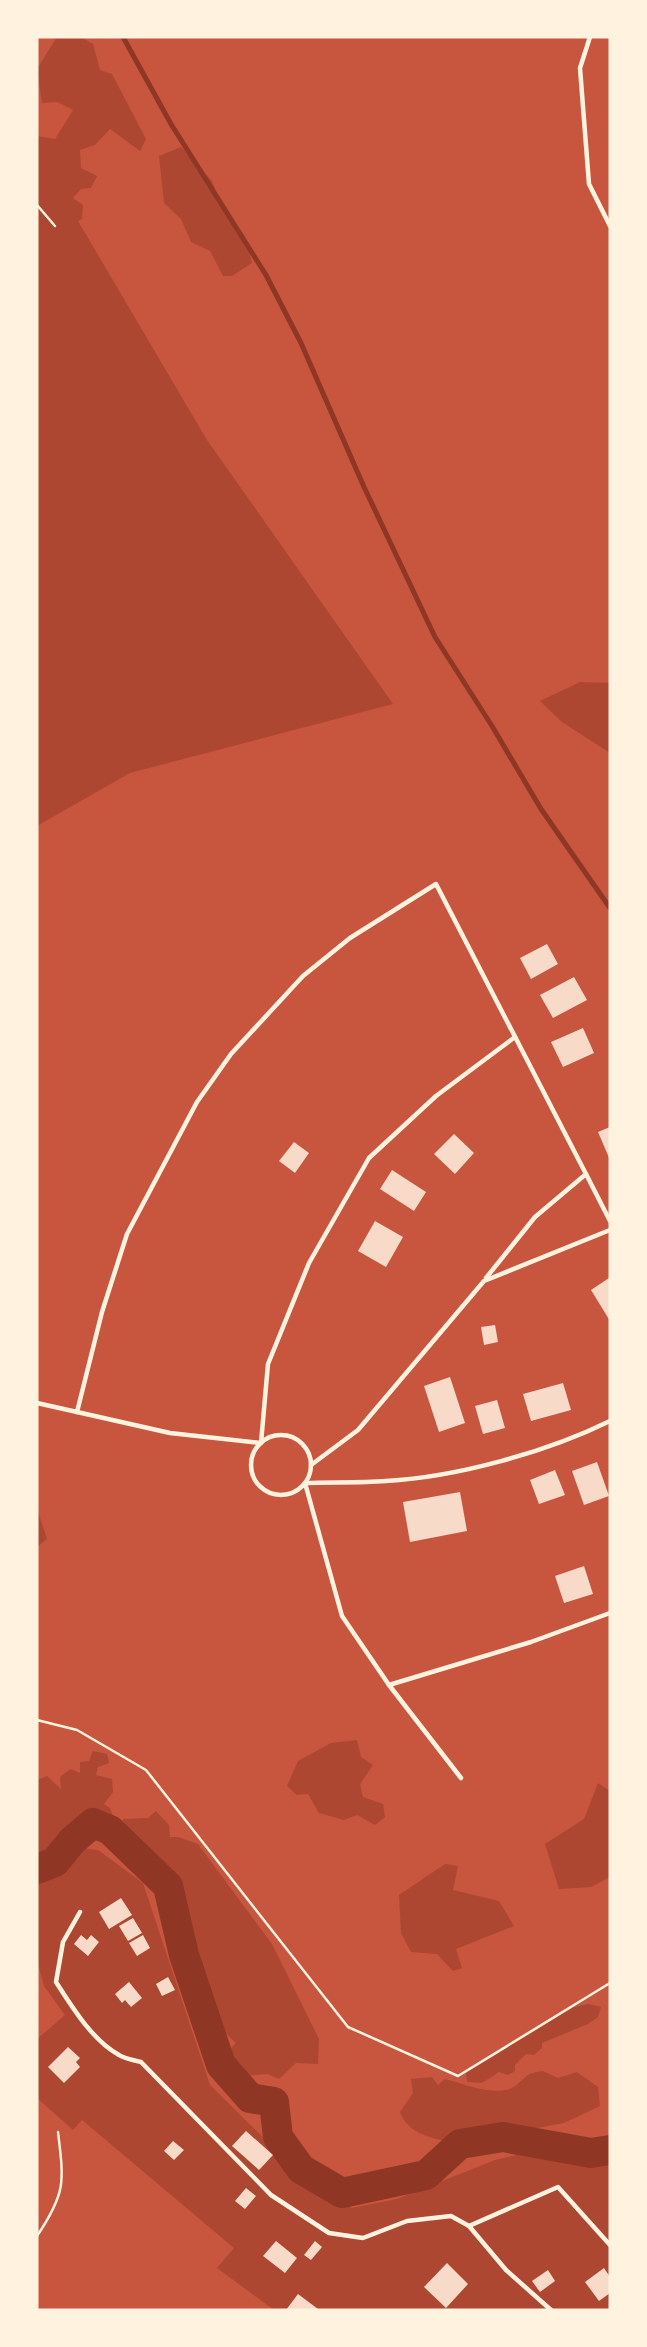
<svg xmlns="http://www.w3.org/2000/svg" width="647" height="2347" font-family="Barlow,sans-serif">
<rect width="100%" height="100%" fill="#c8553d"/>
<g fill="#ae4732">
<path d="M57,37H81L93,44L100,70L112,74L146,139L140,151L110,129L95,145L80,150L81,168L97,176L91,188L81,189L73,198L83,205L82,219L78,221L207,440L393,704L130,773L37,826V136L55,139L73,110L57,102L42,103L37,69Z"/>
<path d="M181,147L212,181L224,213L245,236L252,263L232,276H223L210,251L191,242L181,219L164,203L159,156Z"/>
<path d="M580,682L610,683V753L562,722L540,701Z"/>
<path d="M37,1509L47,1539L37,1547Z"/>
<path d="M357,1740L361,1757L373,1765L360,1784L363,1797L383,1804L385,1817L375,1825L357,1815L344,1820L319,1813L308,1794L297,1795L287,1786L298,1761L331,1743Z"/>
<path d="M93,1751L107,1754L109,1763L98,1767L96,1775L112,1779L113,1792L104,1804L110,1808L113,1816L110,1820L101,1823L94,1819L88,1822L81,1820C64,1842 64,1852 37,1864V1780L47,1776L61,1789L60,1777L70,1769L80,1773V1762L89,1761Z"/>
<path d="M598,1783L610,1791V1877L591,1887L559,1889L545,1844L584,1819Z"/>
<path d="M156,1811L169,1825L170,1837H178L198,1844L272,1944L319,2039L318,2064L296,2063L279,2079L267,2074L246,2076L229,2065L225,2054L236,2043L213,2021L195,1962L194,1944L182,1914L175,1886L125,1832L123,1819L148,1818Z"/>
<path d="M81,1848L98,1850L143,1883L210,2085L309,2183L352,2208L397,2199L495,2160L577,2141L610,2136V2310H274L217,2268L234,2248L82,2120L73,2130L37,2098V2039L65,2015L44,1986L37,1960V1883Z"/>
<path d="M445,1864L458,1866L453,1890L499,1901L514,1926L456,1949L462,1968L453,1971L437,1954L411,1952L401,1933L399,1895Z"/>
<path d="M588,2004L601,2007L598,2017L588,2024L542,2043V2048L534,2055L526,2054L515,2065V2071L508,2075L499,2072L482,2083L467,2082L466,2073L574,2007Z"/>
<path d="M543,2071L558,2078L577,2072L598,2087L600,2106L564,2123L532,2129L470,2132L451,2143C430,2137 408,2134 400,2112L413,2093L411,2079L432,2077L438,2085L445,2079C464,2084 498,2098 515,2086C529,2076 523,2074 543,2071Z"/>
</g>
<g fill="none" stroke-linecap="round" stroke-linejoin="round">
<path stroke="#8f3625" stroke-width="5" d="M123,37L171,124L266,275L301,343L364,487L435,637L492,726L541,809L610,908"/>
<path stroke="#8f3625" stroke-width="30" d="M37,1869L55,1862L72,1841L93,1823L110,1830L168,1886L184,1955L221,2065L250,2098L274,2102L278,2137L301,2169L342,2193L426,2175L460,2144L503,2137L591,2153L610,2150"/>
</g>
<g fill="#f7dbc8">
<path d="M547,944L558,964L531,979L520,958Z"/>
<path d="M574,977L587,1000L553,1018L540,995Z"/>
<path d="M583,1028L594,1053L563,1067L551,1042Z"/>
<path d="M610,1127V1160L598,1132Z"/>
<path d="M454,1134L474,1153L455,1174L434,1154Z"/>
<path d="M294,1142L309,1153L295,1173L279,1161Z"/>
<path d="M392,1170L426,1192L414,1211L380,1189Z"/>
<path d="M375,1221L403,1237L386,1267L358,1251Z"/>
<path d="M609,1278L610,1280V1321L591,1290Z"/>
<path d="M495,1325L498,1342L484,1345L481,1327Z"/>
<path d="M450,1377L465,1423L439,1432L424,1386Z"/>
<path d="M563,1383L571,1410L531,1421L523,1394Z"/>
<path d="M497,1400L505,1428L483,1434L475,1406Z"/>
<path d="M597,1462L609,1496L584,1505L572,1471Z"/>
<path d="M555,1470L565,1495L539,1504L530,1480Z"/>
<path d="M460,1492L467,1531L410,1542L403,1502Z"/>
<path d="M584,1566L593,1594L564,1603L555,1576Z"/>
<path d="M121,1898L132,1915L109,1929L99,1912Z"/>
<path d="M133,1918L142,1933L128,1941L119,1926Z"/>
<path d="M81,1935L87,1940L91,1935L99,1942L88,1956L74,1944Z"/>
<path d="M143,1935L150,1948L137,1956L129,1943Z"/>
<path d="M168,1977L175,1990L162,1996L156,1984Z"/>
<path d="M129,1982L142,1998L131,2007L125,2000L122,2003L115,1994Z"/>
<path d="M68,2047L80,2058L76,2062L80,2067L64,2083L48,2067Z"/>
<path d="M246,2131L273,2155L259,2170L232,2146Z"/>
<path d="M173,2141L184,2150L174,2160L164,2151Z"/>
<path d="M246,2188L256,2196L245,2209L235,2201Z"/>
<path d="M276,2241L297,2258L285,2273L263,2256Z"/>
<path d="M315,2241L322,2247L311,2260L304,2255Z"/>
<path d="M447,2263L468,2284L446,2308L424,2287Z"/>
<path d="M604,2268L610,2277V2293L599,2301L585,2282Z"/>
<path d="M548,2270L555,2281L540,2292L532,2281Z"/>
<path d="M298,2294L318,2309L316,2310H286Z"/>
</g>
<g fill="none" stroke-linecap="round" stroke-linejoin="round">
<g stroke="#fff3e0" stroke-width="2.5">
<path d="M37,205L55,226"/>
<path d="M37,1720L77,1730L146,1770L348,2027L458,2076L610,1983"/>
<path d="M37,2236C66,2193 64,2182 58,2132"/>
</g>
<g stroke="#fff3e0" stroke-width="4.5">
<path d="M590,37L580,68L589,184L610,226"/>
<path d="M486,1278L535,1217L586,1174L610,1221"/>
<path d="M37,1403L77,1412L102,1312L127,1234L197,1102L231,1054L303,976L350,938L436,884L586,1174"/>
<path d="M77,1412L170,1433L261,1443L268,1364L309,1263L369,1158L436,1096L515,1037"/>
<path d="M610,1421C547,1452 457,1477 386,1481C359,1483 332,1482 305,1483L342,1616L389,1685L531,1642L610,1613"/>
<circle cx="281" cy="1465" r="30"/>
<path d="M311,1465L358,1430L484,1281L610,1230"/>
<path d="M389,1685L461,1778"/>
<path d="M80,1912L63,1942L56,1982C73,2008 92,2040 119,2055C125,2059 134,2060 141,2062L271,2195L329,2233L363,2238L407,2221L451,2216L469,2226L506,2270L551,2310"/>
<path d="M469,2226L558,2187L610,2245"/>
</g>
</g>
<rect width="647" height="2347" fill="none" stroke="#fff3e0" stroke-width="77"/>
</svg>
